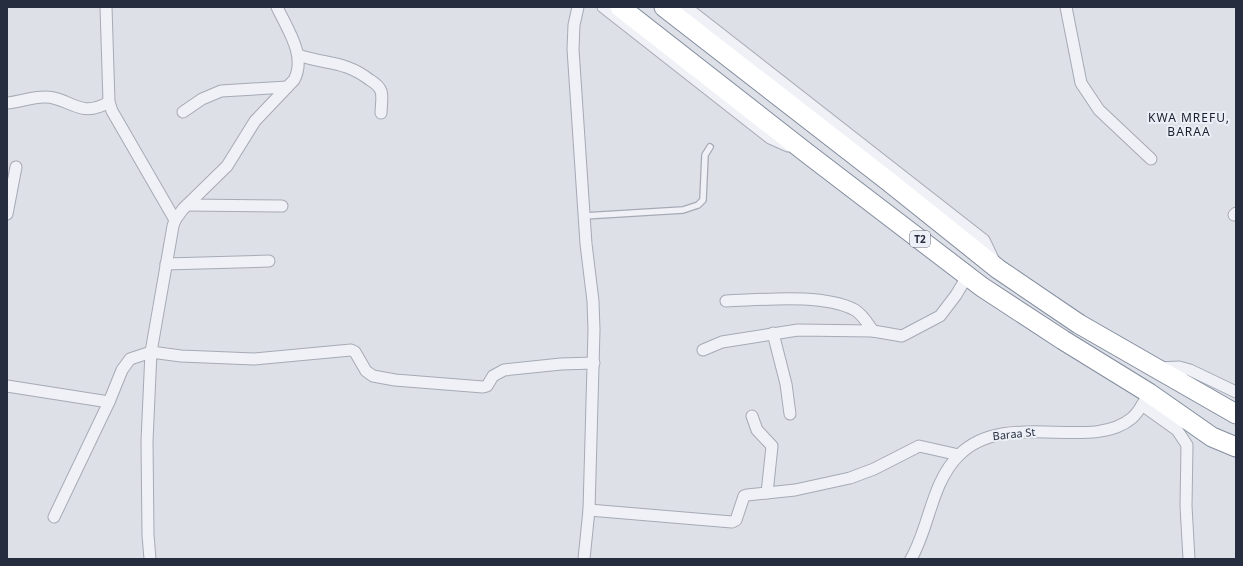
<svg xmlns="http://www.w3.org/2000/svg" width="1243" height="566" font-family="'Noto Sans',sans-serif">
<rect width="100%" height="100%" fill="#dde0e7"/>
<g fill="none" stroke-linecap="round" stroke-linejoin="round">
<g stroke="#a6aab5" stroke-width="8">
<path id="service" d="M584,216L683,210L698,205L703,200L705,155L710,147"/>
</g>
<g stroke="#a6aab5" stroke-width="13">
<g id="minor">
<path d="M106,7L109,102L112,111L175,220"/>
<path d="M578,7L574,25L573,49L586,244L593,301L594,330L589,510L584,559"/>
<path d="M603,7L770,138L788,146"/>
<path d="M686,7L984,240L995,263"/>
<path d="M1066,7L1081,83L1099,110L1151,159"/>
<path d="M298,55C327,65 344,60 370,80C375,83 379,86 381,91C383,98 381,106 381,113"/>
<path d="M7,103C19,102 32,97 44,97C69,96 79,120 109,102"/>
<path d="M183,112L202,99L221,91L287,87"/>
<path d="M187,205L282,206"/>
<path d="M7,214L16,167"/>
<path d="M1234,215L1236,213"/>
<path d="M166,264L269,261"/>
<path d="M726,301C762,300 822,293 855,310C863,315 868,324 873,331"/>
<path d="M773,333L786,384L790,414"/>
<path d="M703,350L722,342L798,330L873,331L902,336L940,316L956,295L968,275"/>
<path d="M1159,368L1179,367L1190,370L1236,392"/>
<path d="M7,386L109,402"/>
<path d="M1142,405L1177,430L1187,445L1186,506L1189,559"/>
<path d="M752,416L757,430L772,446L767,493"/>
<path d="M589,510L732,522L736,520L744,496L747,495L795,490L850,478L874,469L919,446L959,455"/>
<path d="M54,517L109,402L122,370L130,359L151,352L181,356L254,359L351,350L355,352L366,371L373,376L395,380L483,387L487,386L493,376L504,370L561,364L594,363"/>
<path d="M150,559L148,535L147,441L151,352L173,226L175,220L183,209L227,166L255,121L294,80C307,56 287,29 277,7"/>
<path d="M911,559C930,526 931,483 959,455C1006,408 1091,453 1132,418C1140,411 1144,401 1149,393"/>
</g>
</g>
<g stroke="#838d9f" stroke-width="21">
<g id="trunk">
<path d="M620,7L808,154L982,287L1063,340L1149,393L1212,437L1236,447"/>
<path d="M664,7L888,181L998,269L1079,324L1236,414"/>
</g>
</g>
<use href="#service" stroke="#eff1f6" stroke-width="5.5"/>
<use href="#minor" stroke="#eff1f6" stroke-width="11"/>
<use href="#trunk" stroke="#fff" stroke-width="19"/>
</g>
<g text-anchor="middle" stroke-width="4" stroke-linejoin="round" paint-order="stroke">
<rect fill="#eceff5" stroke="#616776" stroke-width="1" x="910" y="231" width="20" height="16" rx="3"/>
<g font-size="10" font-weight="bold" fill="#252d3f">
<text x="920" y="243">T2</text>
</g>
<g font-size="11" fill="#252d3f" stroke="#eceff5">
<text transform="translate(1014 434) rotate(-6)" y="4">Baraa St</text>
</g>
<g font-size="12" letter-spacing="1" fill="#181f2f" stroke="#eceff5">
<text x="1189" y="122">KWA MREFU,<tspan x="1189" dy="14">BARAA</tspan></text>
</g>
</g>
<rect width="1243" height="566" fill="none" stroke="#252d3f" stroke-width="16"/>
</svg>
